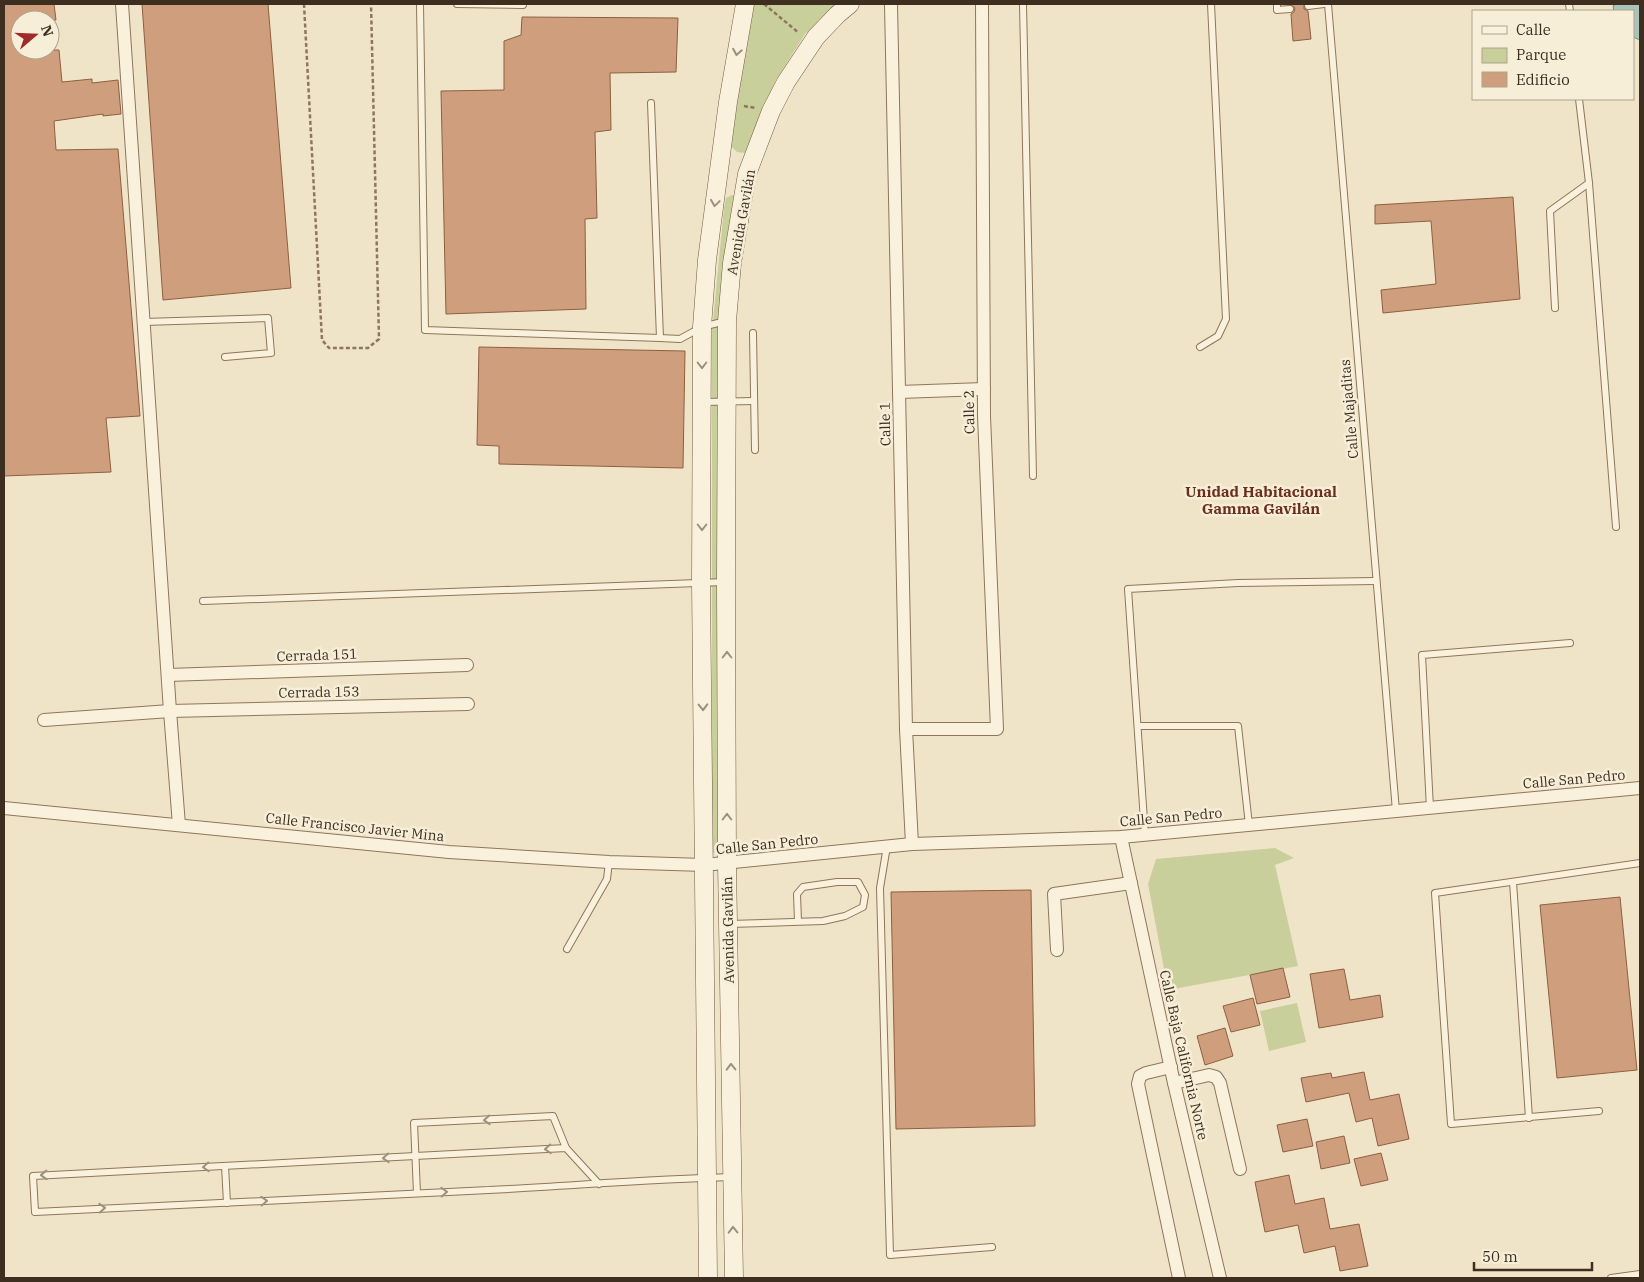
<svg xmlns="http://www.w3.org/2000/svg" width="1644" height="1282" font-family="'IBM Plex Serif',serif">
	<rect width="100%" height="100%" fill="#f0e4c8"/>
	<g fill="#c9cf9b">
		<polygon points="747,4 840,4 805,34 776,80 745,153 737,152 730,145"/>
		<polygon points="732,195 735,196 719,852 712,853 712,331 724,208 726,198"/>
		<polygon points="1275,848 1294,858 1275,865 1298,966 1168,990 1148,884 1156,859"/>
		<polygon points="1297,1003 1306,1042 1269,1051 1260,1011"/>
	</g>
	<polygon fill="#a9c4bc" stroke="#6f938a" points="1616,4 1640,4 1640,40 1633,37 1633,11 1614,11 1613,6"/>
	<g fill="#cf9f7d" stroke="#8d5f41">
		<polygon points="4,4 54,4 56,20 20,20 20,50 59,50 62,82 92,79 92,83 118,80 121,114 103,116 103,114 54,121 56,150 118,149 140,416 106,418 111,472 4,476"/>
		<polygon points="142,4 268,4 291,288 163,300"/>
		<polygon points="1290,4 1304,4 1304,9 1308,11 1311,39 1293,41 1291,14 1294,12 1295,8"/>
		<polygon points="522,17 678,18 676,72 610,73 611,130 595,132 597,218 585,219 586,309 446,314 441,91 504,90 504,41 521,35"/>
		<polygon points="1513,197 1520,299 1383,313 1381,290 1436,284 1431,221 1375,224 1375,205"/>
		<polygon points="479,347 685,351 683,468 499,464 499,446 477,445"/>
		<polygon points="1031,890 1035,1126 896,1129 891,892"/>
		<polygon points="1620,897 1637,1070 1557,1078 1540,905"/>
		<polygon points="1283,968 1290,997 1257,1004 1250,975"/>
		<polygon points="1344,969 1350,1000 1380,995 1383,1017 1319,1028 1310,974"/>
		<polygon points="1253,998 1260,1025 1231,1032 1223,1006"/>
		<polygon points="1225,1028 1233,1056 1205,1065 1197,1036"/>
		<polygon points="1364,1072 1370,1100 1399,1094 1409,1139 1378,1146 1372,1118 1356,1122 1349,1093 1306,1102 1301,1078 1331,1073 1332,1078"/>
		<polygon points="1307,1119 1313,1146 1283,1152 1277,1125"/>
		<polygon points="1344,1136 1350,1163 1321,1169 1316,1142"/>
		<polygon points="1381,1153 1388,1180 1361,1186 1354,1159"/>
		<polygon points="1289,1175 1295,1204 1324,1198 1330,1229 1359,1224 1368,1266 1340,1271 1335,1246 1304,1253 1298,1225 1265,1232 1255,1182"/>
	</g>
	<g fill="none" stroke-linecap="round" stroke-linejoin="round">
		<defs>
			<g id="lane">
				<polyline points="420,4 425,330 660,338"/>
				<polyline points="457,4 523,5"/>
				<polyline points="1023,4 1033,476"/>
				<polyline points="1277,4 1277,10 1290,9"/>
				<polyline points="1328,4 1396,811"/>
				<polyline points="1569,4 1570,11"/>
				<polyline points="1308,6 1324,4"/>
				<polyline points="1579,99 1589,183 1616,527"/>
				<polyline points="651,103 660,338 680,339 702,327 726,321"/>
				<polyline points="1555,308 1550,211 1589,183"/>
				<polyline points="144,322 268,318 271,353 225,357"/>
				<polyline points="753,333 755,450"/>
				<polyline points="1200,347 1218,336 1226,319 1211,4"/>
				<polyline points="703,402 754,401"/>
				<polyline points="203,601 725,582"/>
				<polyline points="1138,726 1238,726 1249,825"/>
				<polyline points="1430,808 1422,655 1570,643"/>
				<polyline points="1145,835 1128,589 1238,583 1376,581"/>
				<polyline points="887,846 880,888 890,1255 992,1247"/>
				<polyline points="1513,882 1529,1118"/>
				<polyline points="729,924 823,921 845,916 863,907 865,895 858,882 837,882 803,887 797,894 798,921"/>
				<polyline points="567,949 607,879 609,862"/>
				<polyline points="1599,1111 1451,1124 1435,893 1640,863"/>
				<polyline points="225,1166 227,1203"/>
				<path d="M 599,1184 L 566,1148 L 33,1176 L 35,1212 C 187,1204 338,1197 489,1190 C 570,1186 650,1179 731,1177"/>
				<polyline points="417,1193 414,1123 553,1116 566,1148"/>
				<polyline points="1611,1278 1640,1274"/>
			</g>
			<g id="street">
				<polyline points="122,4 170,711 179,825"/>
				<polyline points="891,4 906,729 912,844"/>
				<polyline points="899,392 984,389"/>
				<polyline points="168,675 467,665"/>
				<polyline points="44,720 170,711 468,704"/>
				<polyline points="906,729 997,729 984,416 982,4"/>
				<polyline points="4,808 449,852 609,862 704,865 912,844 1121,837 1640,788"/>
				<polyline points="1121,837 1174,1083 1220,1278"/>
				<polyline points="1057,950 1054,894 1131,883"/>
				<polyline points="1171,1067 1146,1073 1140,1076 1138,1084 1179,1278"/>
				<polyline points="1174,1083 1209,1075 1216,1077 1220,1083 1240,1169"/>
			</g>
			<g id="secondary">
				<polyline points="708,1278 701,583 702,327 707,260 728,102 745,4"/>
				<polyline points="734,1278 727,863 726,582 727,321 732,263 747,174 771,111 786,82 816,37 837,15 850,4"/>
			</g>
		</defs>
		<use href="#lane" stroke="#8d765c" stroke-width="8"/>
		<use href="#street" stroke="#8d765c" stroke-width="14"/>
		<use href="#secondary" stroke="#6f573f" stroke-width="19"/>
		<g stroke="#8d765c" stroke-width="2.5" stroke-dasharray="4 2.5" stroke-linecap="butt">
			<polyline points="304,4 322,340 329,348 368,348 379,339 371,4"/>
			<polyline points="764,4 799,33"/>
			<polyline points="744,106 756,108"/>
		</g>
		<use href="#lane" stroke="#faf1dc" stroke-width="6"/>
		<use href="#street" stroke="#faf1dc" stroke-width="12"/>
		<use href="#secondary" stroke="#faf1dc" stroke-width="18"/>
	</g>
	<defs><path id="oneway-chevron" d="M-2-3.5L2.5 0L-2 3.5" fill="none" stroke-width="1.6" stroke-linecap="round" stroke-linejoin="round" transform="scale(1.25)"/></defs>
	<g stroke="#9c907e">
		<use href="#oneway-chevron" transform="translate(737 52) rotate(100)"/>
		<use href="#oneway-chevron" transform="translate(715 203) rotate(98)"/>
		<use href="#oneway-chevron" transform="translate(702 365) rotate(90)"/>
		<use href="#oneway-chevron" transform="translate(702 527) rotate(90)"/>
		<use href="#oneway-chevron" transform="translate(727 655) rotate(-90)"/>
		<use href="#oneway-chevron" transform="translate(703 707) rotate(89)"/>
		<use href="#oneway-chevron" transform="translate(727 817) rotate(-90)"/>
		<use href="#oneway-chevron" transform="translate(731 1067) rotate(-91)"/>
		<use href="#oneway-chevron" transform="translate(487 1120) rotate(177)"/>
		<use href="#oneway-chevron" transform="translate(548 1149) rotate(177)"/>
		<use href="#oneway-chevron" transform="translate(386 1158) rotate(177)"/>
		<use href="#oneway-chevron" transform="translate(206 1167) rotate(177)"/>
		<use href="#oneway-chevron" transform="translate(44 1175) rotate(178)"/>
		<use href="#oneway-chevron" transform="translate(444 1192) rotate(-3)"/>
		<use href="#oneway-chevron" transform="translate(264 1201) rotate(-3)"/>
		<use href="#oneway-chevron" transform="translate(102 1208) rotate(-3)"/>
		<use href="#oneway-chevron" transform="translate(733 1230) rotate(-91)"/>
	</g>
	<g text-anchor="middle" stroke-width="5" stroke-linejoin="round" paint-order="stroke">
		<g font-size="14" fill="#3d2e20" stroke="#f7eed8">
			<text transform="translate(741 222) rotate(-80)" y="5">Avenida Gavilán</text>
			<text transform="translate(1349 409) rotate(-95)" y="5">Calle Majaditas</text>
			<text transform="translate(969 412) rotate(-91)" y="5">Calle 2</text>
			<text transform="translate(885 424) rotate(-91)" y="5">Calle 1</text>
			<text transform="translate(317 655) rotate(-2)" y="5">Cerrada 151</text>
			<text transform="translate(319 692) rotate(-1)" y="5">Cerrada 153</text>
			<text transform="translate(1574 779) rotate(-5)" y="5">Calle San Pedro</text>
			<text transform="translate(1171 817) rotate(-5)" y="5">Calle San Pedro</text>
			<text transform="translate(355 827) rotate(6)" y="5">Calle Francisco Javier Mina</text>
			<text transform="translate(767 844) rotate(-6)" y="5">Calle San Pedro</text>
			<text transform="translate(728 930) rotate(-91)" y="5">Avenida Gavilán</text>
			<text transform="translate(1184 1055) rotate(77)" y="5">Calle Baja California Norte</text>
		</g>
		<g font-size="15" font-weight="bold" fill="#6b2e1e" stroke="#f7eed8">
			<text x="1261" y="497">Unidad Habitacional<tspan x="1261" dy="17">Gamma Gavilán</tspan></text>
		</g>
	</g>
	<rect width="1644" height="1282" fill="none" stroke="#3d2e20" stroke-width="10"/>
	<rect x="1472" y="10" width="162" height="90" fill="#f7eed8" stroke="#ada18e"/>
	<rect x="1482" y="26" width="25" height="8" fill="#faf1dc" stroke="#ada18e"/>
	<text x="1516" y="35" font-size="15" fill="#3d2e20">Calle</text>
	<rect x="1482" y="48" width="25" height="15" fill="#c9cf9b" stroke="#ada18e"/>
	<text x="1516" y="60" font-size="15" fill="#3d2e20">Parque</text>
	<rect x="1482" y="72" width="25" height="15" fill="#cf9f7d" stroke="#ada18e"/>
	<text x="1516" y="85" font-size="15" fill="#3d2e20">Edificio</text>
	<g transform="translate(35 35) rotate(71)"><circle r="24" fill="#f7eed8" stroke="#ada18e"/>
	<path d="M0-4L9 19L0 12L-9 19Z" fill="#9e2a2b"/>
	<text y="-8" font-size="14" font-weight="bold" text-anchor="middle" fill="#3d2e20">N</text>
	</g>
	<path d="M1474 1262v8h118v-8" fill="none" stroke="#3d2e20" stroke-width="2.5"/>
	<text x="1482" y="1262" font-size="15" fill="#3d2e20" stroke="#f7eed8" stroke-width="4" paint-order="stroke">50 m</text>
</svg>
